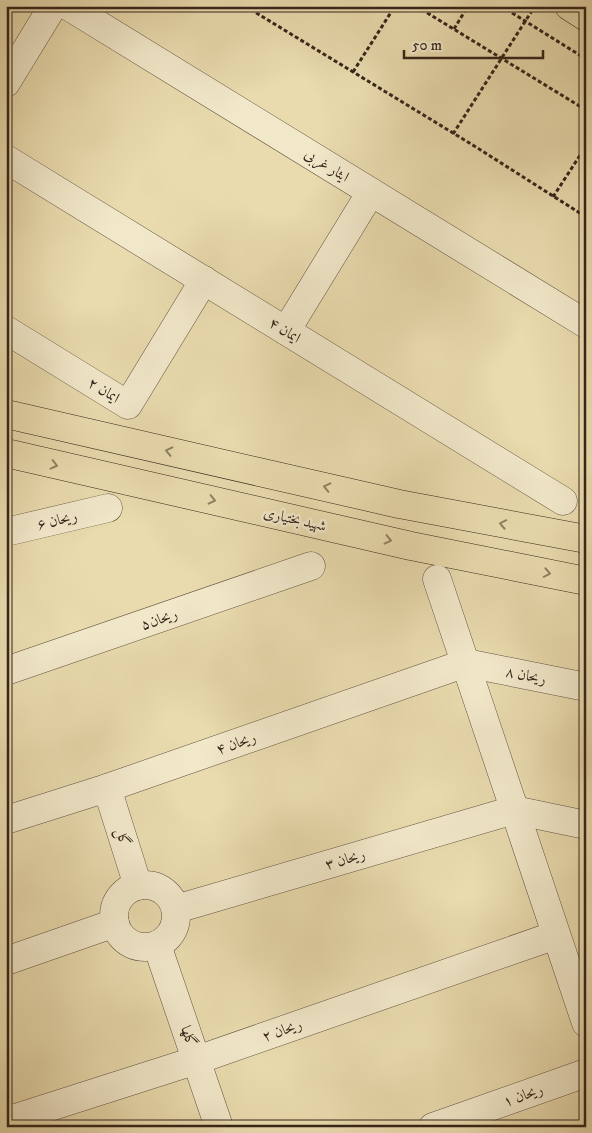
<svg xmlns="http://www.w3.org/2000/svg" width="592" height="1133" font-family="'IM FELL DW Pica',Amiri,serif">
	<rect width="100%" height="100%" fill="#e9dbae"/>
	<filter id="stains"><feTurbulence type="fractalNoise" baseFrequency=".004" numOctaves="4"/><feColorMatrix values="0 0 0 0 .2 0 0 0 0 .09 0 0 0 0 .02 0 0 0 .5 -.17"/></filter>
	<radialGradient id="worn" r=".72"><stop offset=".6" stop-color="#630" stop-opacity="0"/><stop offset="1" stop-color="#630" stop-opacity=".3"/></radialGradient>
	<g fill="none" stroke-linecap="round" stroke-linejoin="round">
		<defs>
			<g id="minor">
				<polyline points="68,6 586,324"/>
				<polyline points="6,83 53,6"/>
				<polyline points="6,159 563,501"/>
				<polyline points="6,330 128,405 204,280"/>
				<polyline points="286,331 371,192"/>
				<polyline points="6,532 108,508"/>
				<polyline points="437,579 586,1023"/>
				<polyline points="6,671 311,566"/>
				<polyline points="107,788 138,886"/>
				<polyline points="6,820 107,788 466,663 586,687"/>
				<circle cx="145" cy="916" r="31"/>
				<polyline points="176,909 514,810 586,825"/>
				<polyline points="157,945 219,1127"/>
				<polyline points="6,961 115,923"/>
				<polyline points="6,1121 197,1060 556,935"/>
				<polyline points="433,1127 586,1073"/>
			</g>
			<g id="major">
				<polyline points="569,6 586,17"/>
				<polyline points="6,414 399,504 586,539"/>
				<polyline points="6,453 411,546 586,581"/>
			</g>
		</defs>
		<use href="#minor" stroke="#625240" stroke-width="29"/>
		<use href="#major" stroke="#35251b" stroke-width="29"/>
		<g stroke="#35251b" stroke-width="3" stroke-dasharray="4 2.5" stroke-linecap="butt">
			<polyline points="245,6 476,147 586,217"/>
			<polyline points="416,6 586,110"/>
			<polyline points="501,6 586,59"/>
			<polyline points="454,29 468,6"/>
			<polyline points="353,72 395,6"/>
			<polyline points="453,134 535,6"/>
			<polyline points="553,197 586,146"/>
		</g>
		<use href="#minor" stroke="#f1e8ca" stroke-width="28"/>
		<use href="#major" stroke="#e9dbae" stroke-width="28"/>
	</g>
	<defs><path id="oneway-chevron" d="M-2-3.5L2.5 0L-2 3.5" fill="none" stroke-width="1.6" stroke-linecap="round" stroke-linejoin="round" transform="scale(1.25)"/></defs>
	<g stroke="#8f8064">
		<use href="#oneway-chevron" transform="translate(169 451) rotate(-167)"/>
		<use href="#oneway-chevron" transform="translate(54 465) rotate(14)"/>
		<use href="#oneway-chevron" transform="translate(327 487) rotate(-167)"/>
		<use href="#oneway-chevron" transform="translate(212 500) rotate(13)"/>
		<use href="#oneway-chevron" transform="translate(503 524) rotate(-169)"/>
		<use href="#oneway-chevron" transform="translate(388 540) rotate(13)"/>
		<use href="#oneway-chevron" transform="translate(547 573) rotate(11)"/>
	</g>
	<g text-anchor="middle" stroke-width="5" stroke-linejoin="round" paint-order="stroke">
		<g font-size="15" fill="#35251b" stroke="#f1e8ca">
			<text transform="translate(327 165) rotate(32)" y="5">ایثار غربی</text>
			<text transform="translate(285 330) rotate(32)" y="5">ایمان ۴</text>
			<text transform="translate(104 390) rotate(32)" y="5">ایمان ۲</text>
			<text transform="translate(295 519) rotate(13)" y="5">شهید بختیاری</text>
			<text transform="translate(57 520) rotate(-13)" y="5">ریحان ۶</text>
			<text transform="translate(159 619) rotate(-19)" y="5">ریحان۵</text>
			<text transform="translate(526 675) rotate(11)" y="5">ریحان ۸</text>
			<text transform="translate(236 743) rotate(-19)" y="5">ریحان ۴</text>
			<text transform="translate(123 837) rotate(72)" y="5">گل</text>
			<text transform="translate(345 859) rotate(-16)" y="5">ریحان ۳</text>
			<text transform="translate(282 1030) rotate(-19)" y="5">ریحان ۲</text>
			<text transform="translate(189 1036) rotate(71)" y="5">گلها</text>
			<text transform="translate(523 1095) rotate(-19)" y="5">ریحان ۱</text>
		</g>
	</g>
	<rect width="592" height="1133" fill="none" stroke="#e9dbae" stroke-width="25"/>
	<rect x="8" y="8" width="577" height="1118" fill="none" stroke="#35251b" stroke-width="2.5"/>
	<rect x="12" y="12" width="567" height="1108" fill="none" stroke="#35251b"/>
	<path d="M404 50v8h139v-8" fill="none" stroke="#35251b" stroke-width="2.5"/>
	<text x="412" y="50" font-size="15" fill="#35251b" stroke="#f1e8ca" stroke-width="4" paint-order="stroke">50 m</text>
	<rect width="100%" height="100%" filter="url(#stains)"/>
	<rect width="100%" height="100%" fill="url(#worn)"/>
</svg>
